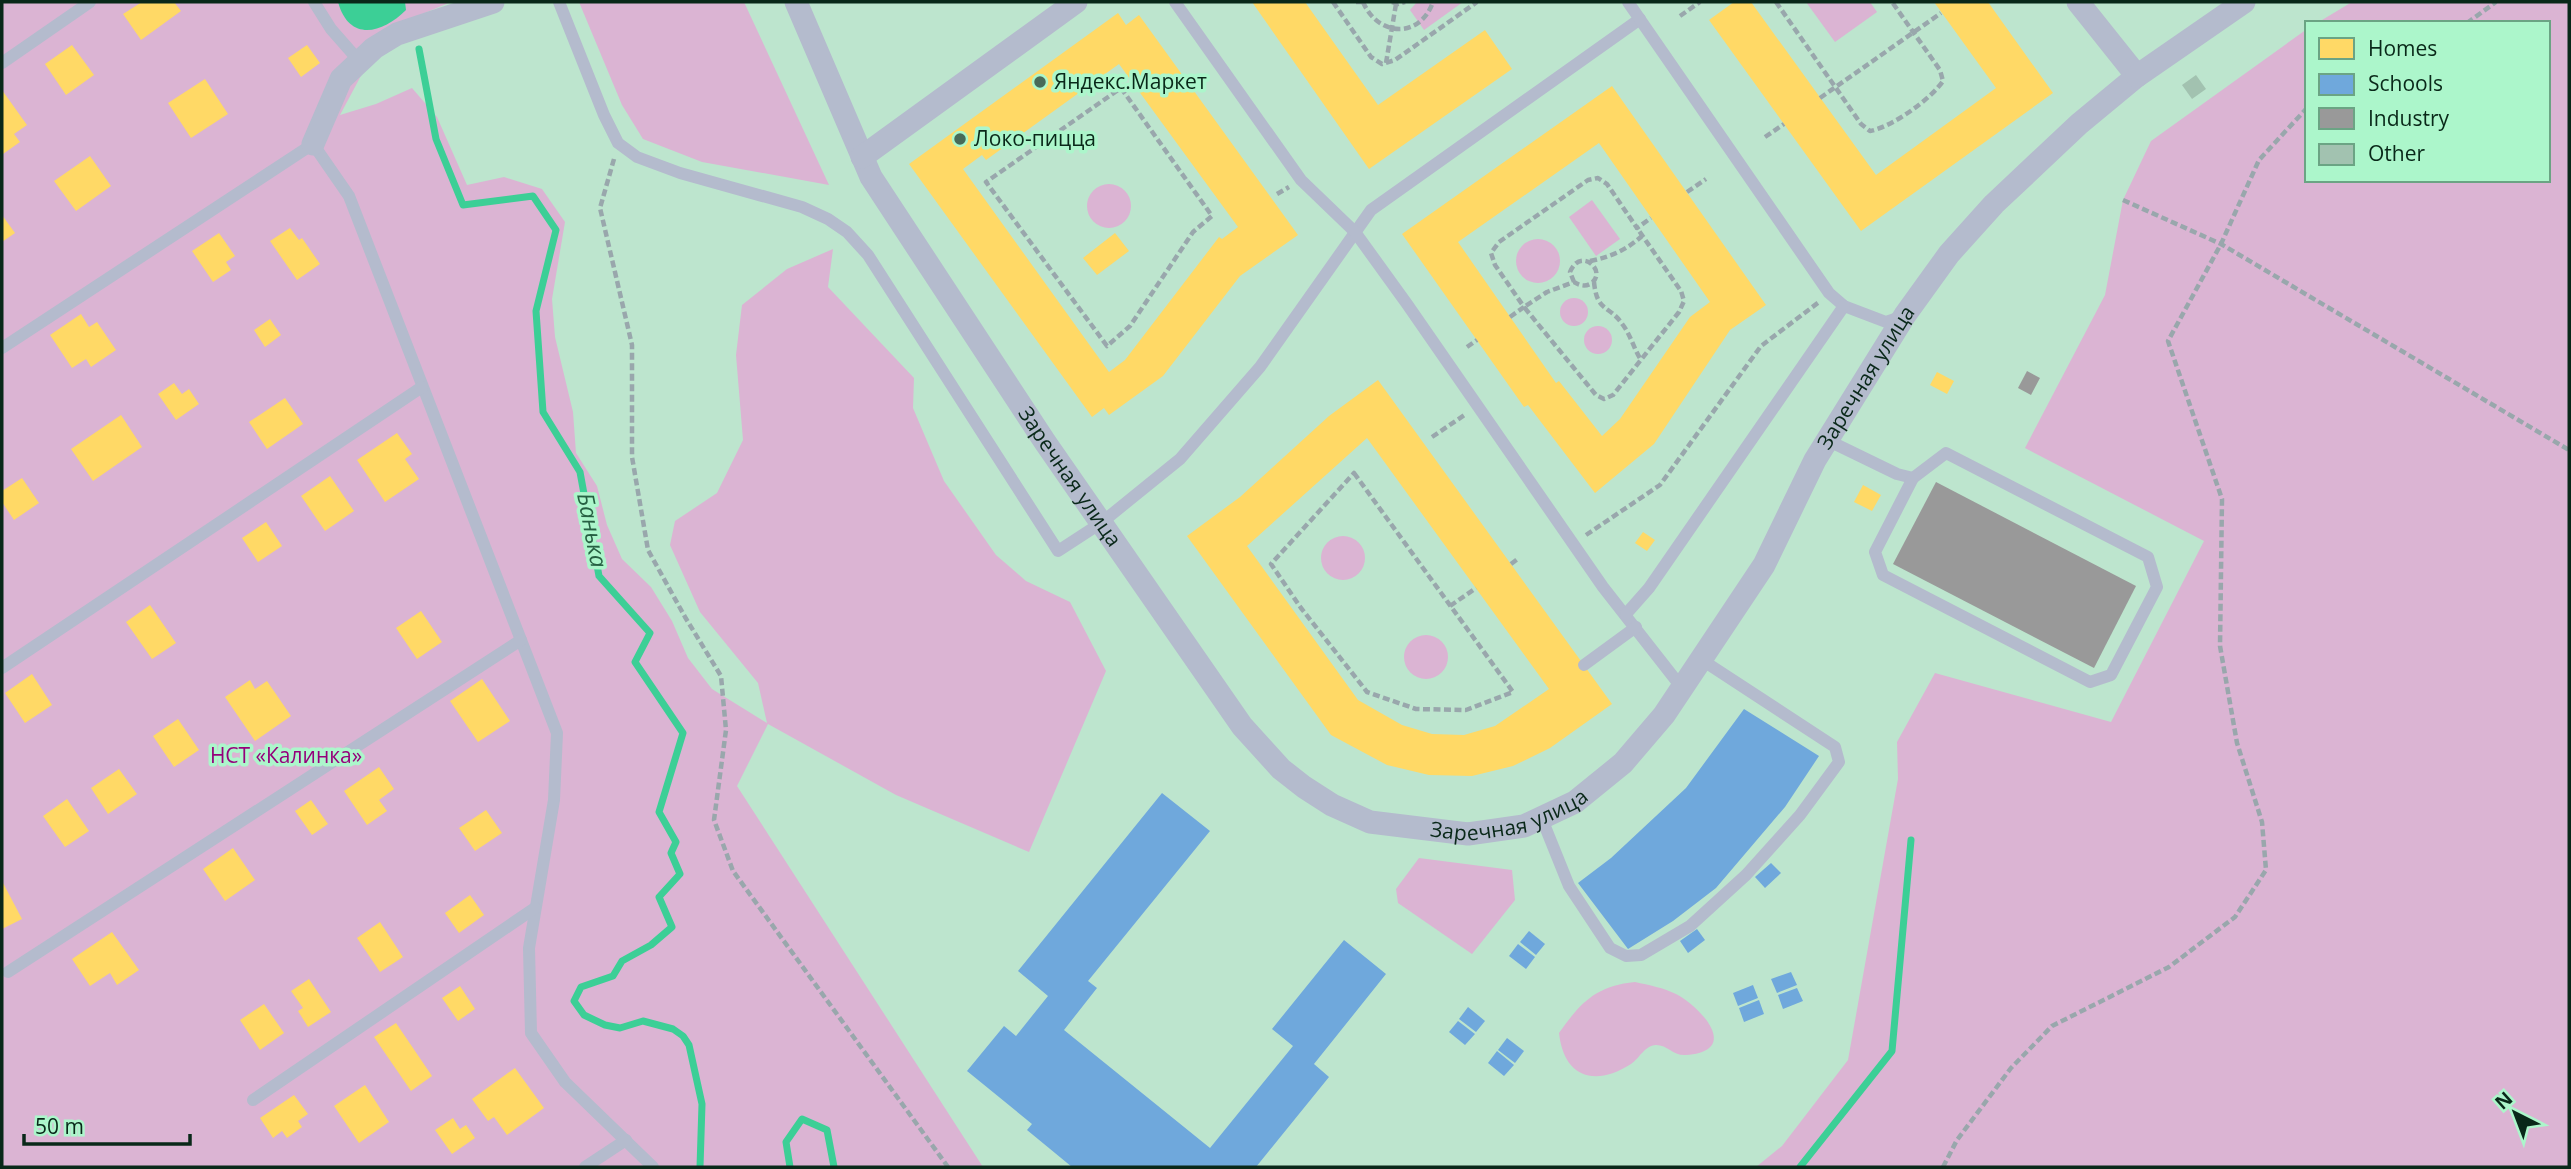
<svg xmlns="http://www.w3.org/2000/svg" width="2571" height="1169" font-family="'Open Sans',sans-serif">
	<rect width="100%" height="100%" fill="#bde5ce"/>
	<g fill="#dbb4d3">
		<polygon points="2,2 451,2 401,23 359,46 371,57 340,115 376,104 412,88 437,117 467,185 504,177 542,189 565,222 552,299 555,337 573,412 576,453 597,486 607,525 622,559 651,587 672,621 688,658 712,689 767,723 758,683 700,612 670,545 675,521 717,493 743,440 736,355 742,305 787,269 833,249 828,287 914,378 913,408 944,481 996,555 1026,581 1070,602 1106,671 1029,852 896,795 768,724 737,786 983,1167 2,1167"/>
		<polygon points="579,2 744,2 829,185 702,162 643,139 622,105"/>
		<polygon points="1417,2 1463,2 1424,30 1410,10"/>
		<polygon points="1806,2 1870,2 1877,12 1835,42"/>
		<polygon points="2352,2 2569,2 2569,1167 1756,1167 1782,1146 1848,1060 1898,779 1897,742 1935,673 2111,722 2204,541 2025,448 2105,295 2123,200 2151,141 2307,29 2307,180 2548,180 2548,23 2317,23"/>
		<circle cx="1109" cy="206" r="22"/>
		<polygon points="1592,200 1620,239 1596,256 1569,217"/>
		<circle cx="1538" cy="261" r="22"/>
		<circle cx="1574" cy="312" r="14"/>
		<circle cx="1598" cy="340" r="14"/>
		<circle cx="1343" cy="558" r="22"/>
		<circle cx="1426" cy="657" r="22"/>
		<polygon points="1419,858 1512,870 1515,900 1472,954 1398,903 1396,889"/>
		<path d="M 1635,982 C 1649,985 1664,988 1676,994 C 1702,1008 1741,1051 1686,1055 C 1673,1056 1668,1045 1656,1045 C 1644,1046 1640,1058 1631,1064 C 1595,1087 1564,1078 1559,1033 C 1581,1002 1596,986 1635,982 Z"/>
	</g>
	<path fill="#3ccf96" d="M 338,2 L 405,2 L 406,10 C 382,34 349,42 338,2 Z"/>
	<g fill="#ffd966" fill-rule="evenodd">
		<polygon points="142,2 174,2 181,11 141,40 123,14"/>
		<polygon points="1252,2 1305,2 1378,105 1485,30 1512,69 1369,169"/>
		<polygon points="1734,2 1751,2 1876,175 1996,88 1934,2 1988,2 2053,93 1861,231 1709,20"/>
		<path d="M 1118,13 L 1126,25 L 1139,15 L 1298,235 L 1240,276 L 1163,376 L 1109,415 L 1104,408 L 1092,417 L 909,164 ZM 1119,64 L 1238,227 L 1222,239 L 1219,237 L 1125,360 L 1109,372 L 963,169 L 982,155 L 986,160 Z"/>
		<polygon points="72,45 94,75 66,95 45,64"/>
		<polygon points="307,45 320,63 301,77 288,58"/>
		<polygon points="205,79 228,114 191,138 168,103"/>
		<path d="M 1612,86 L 1766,305 L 1730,330 L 1654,444 L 1595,493 L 1528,405 L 1524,407 L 1402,234 ZM 1599,143 L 1710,302 L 1690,317 L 1620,419 L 1602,436 L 1559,381 L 1556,383 L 1458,242 Z"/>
		<polygon points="2,90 27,125 14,134 20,142 3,154"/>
		<polygon points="90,156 111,186 76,211 54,181"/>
		<polygon points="2,215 15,233 2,242"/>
		<polygon points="290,228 299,240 302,238 320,264 297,280 270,241"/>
		<polygon points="219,233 235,256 226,262 231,270 213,282 192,251"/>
		<polygon points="1115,233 1129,251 1097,275 1083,258"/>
		<polygon points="81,314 89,327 97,322 116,350 91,367 86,359 72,368 50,335"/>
		<polygon points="270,319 281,335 265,347 254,330"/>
		<polygon points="1937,372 1954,381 1947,394 1930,385"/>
		<path d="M 1378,380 L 1612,704 L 1550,748 L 1513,766 L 1472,776 L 1429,775 L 1387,765 L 1331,735 L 1187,536 L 1240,497 L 1329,416 ZM 1367,438 L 1549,689 L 1495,726 L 1464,735 L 1432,734 L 1402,725 L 1358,700 L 1247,546 Z"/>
		<polygon points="174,383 182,394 189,389 199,404 176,420 158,394"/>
		<polygon points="285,398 303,424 267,449 249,422"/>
		<polygon points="121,415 142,447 93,481 71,449"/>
		<polygon points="397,433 412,454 405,459 419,479 385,502 357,460"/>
		<polygon points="330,476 354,511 325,531 301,496"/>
		<polygon points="22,478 39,503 14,520 2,502 2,491"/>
		<polygon points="1863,485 1881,495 1872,511 1854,502"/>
		<polygon points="266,522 282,546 258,562 242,538"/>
		<polygon points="1643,532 1655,540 1647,551 1635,543"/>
		<polygon points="150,605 176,643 152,659 126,622"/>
		<polygon points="421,611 442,642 417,659 396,628"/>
		<polygon points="32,674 52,705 25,723 5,693"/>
		<polygon points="482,679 510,721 478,742 450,701"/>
		<polygon points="250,680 255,689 267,681 291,716 255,741 225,697"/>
		<polygon points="178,719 199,750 174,767 153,736"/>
		<polygon points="379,767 394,789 379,800 387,811 367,825 344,791"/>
		<polygon points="119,769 137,794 108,814 91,788"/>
		<polygon points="67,799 89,831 65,847 43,816"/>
		<polygon points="311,800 328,824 312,835 295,811"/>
		<polygon points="486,810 502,833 475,851 459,828"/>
		<polygon points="233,848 255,880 225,901 203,869"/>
		<polygon points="2,881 22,919 2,929"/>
		<polygon points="470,895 484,915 459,933 445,913"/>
		<polygon points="380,922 403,957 380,972 357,938"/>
		<polygon points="112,932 139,970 117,985 110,973 90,986 72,959"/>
		<polygon points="309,979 331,1012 308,1027 298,1011 303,1008 291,991"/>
		<polygon points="460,986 475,1009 458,1021 442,998"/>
		<polygon points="264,1004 284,1033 260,1050 240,1020"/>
		<polygon points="396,1023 432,1076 411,1091 374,1037"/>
		<polygon points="515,1068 544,1108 507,1135 494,1117 488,1121 472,1099"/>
		<polygon points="365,1085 389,1122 359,1143 334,1106"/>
		<polygon points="294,1095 308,1114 298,1121 302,1127 287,1138 282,1131 273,1138 260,1118"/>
		<polygon points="453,1118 460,1129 466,1125 475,1138 452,1154 435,1130"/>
	</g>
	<g fill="#6fa8dc">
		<polygon points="1744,709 1819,756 1785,807 1716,888 1673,921 1628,949 1578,883 1611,858 1686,788"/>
		<polygon points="1162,793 1210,831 1088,981 1097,988 1064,1030 1210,1148 1293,1046 1272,1029 1344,940 1386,974 1314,1064 1329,1077 1256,1167 1072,1167 1027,1130 1032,1124 967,1071 1004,1026 1016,1036 1048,996 1018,971"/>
		<polygon points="1771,863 1781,873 1765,888 1755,877"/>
		<polygon points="1697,929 1705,940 1688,953 1680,941"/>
		<polygon points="1529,931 1545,944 1536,955 1520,942"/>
		<polygon points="1518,944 1535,957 1526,969 1509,956"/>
		<polygon points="1791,972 1797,985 1777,993 1771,979"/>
		<polygon points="1753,985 1758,998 1738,1006 1733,993"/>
		<polygon points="1797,988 1803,1001 1783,1009 1778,995"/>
		<polygon points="1759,1000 1764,1014 1744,1022 1739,1008"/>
		<polygon points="1468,1007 1485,1021 1476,1032 1459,1019"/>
		<polygon points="1458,1021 1475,1034 1465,1045 1449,1032"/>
		<polygon points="1507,1038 1524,1051 1515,1063 1498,1050"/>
		<polygon points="1497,1051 1514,1065 1504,1076 1488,1063"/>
	</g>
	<g fill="#999">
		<polygon points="2027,371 2040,378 2031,395 2018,388"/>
		<polygon points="1936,482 2136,586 2094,668 1893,564"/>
	</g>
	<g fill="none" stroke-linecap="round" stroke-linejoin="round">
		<g stroke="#3ccf96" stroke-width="7">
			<polyline points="419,49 436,139 463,205 533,196 556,230 536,311 543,412 580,472 599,576 650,633 635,662 683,733 659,812 676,842 671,853 680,874 659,897 672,927 651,945 622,961 613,976 581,987 574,1001 584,1015 605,1025 620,1028 643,1021 673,1029 683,1036 689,1045 702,1104 700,1167"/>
			<polyline points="790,1167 786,1142 802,1119 827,1130 834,1167"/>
			<polyline points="1800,1167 1892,1051 1911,840"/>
		</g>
	</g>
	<polygon fill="#a2c2b0" points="2196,75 2206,89 2192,99 2182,85"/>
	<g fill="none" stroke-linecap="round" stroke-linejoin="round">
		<g stroke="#99a7ac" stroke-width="4.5" stroke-dasharray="7 3.5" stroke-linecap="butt">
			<polyline points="1333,2 1371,57 1382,64 1395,60 1477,2"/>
			<polyline points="1356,2 1363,2"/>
			<path d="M 1363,2 C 1378,37 1420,39 1433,2"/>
			<polyline points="1392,2 1398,4 1405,2"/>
			<path d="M 1776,2 L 1861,124 L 1870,131 C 1892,127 1931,99 1943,81 L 1940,70 L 1892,2"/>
			<polyline points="1680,16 1700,2"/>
			<polyline points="2467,23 2496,2"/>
			<polyline points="1386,63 1396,4"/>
			<polygon points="1121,88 1212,216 1193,232 1130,326 1107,346 986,182"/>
			<polyline points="1820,98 1941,13"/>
			<polyline points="1765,137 1784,124"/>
			<polyline points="614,159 600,208 632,345 632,457 648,550 685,617 721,676 726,730 714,820 733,871 948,1167"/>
			<polyline points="1687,192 1706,179"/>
			<polyline points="1277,194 1289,187"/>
			<polyline points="2123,200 2221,244 2569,450"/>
			<path d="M 1590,261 C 1611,257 1626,250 1642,236"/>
			<path d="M 1574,282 L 1570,272 C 1581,245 1609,273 1590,284 C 1584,287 1579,285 1574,282 L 1547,292 L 1524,307 L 1596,395 L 1604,399 L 1613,395 L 1679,312 L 1684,301 L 1681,291 L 1637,228"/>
			<path d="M 1594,282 C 1597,313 1609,304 1623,325 C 1631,336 1634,349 1641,360"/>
			<polyline points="1510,317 1524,307 1495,265 1491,253 1499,242 1588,180 1598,178 1607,184 1637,228 1651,218"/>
			<polyline points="1467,347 1477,340"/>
			<polyline points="1432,437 1466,414"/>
			<polygon points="1354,473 1513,692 1466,710 1416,709 1367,692 1301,608 1271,564"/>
			<polyline points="1586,535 1660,485 1761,346 1819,302"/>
			<polyline points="1511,564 1519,558"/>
			<polyline points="1450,606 1476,588"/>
			<polyline points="1943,1167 1957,1140 2011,1068 2052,1026 2169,967 2235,917 2266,870 2262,822 2237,743 2220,646 2222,499 2168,341 2221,244 2259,160 2307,108"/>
		</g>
		<g stroke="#b4bbcd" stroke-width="12">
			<polyline points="314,2 331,29 360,62"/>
			<polyline points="559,2 604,115 618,143 637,157 680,173 802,207 828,219 847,232 868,255 1058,551 1101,523 1180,459 1260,367 1371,210 1640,19"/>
			<polyline points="1175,2 1301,180 1355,232 1407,304 1603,587 1682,688"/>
			<polyline points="1628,2 1829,293 1844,306 1886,322 1904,316"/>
			<polyline points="2,63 90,2"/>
			<polyline points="2,348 313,144 349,196 557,733 554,800 529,948 531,1033 565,1082 653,1167"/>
			<polyline points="1827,440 1897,474 1913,478"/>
			<polygon points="1946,453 2148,557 2157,587 2111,675 2090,682 1883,575 1875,552 1913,478"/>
			<polyline points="1626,614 1649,588 1844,306"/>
			<polyline points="1584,665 1636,627"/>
			<polyline points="2,668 422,387"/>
			<polyline points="1542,819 1569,886 1610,948 1626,956 1641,955 1690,926 1746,875 1800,815 1839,762 1835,747 1702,660"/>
			<polyline points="8,972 521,640"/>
			<polyline points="253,1100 535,908"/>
			<polyline points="585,1167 626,1140"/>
		</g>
		<g stroke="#b4bbcd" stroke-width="23">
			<path id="s1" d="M 796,2 L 871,177 L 1045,442 L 1242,726 L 1281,769 L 1304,787 L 1332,805 L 1370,822 L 1468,834 L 1524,826 L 1575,802 L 1623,763 L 1664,715 L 1764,565 L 1815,460 L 1905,315 L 1949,254 L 1994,204 L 2079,124 L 2137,76 L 2078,2"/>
			<polyline points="2137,76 2244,2"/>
			<polyline points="313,144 341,79 374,48 397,34 493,2"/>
			<polyline points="862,157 1076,2"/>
		</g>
	</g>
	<g fill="#486a58" stroke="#acf6cb" stroke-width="2.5">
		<circle cx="1040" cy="82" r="7"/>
		<circle cx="960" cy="139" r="7"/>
	</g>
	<g text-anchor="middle" stroke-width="7" stroke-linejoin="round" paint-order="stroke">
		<g font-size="21" fill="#092819" stroke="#acf6cb" text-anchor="start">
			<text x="1054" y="89">Яндекс.Маркет</text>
			<text x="974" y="146">Локо-пицца</text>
		</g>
		<g font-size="21" fill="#092819" stroke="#acf6cb">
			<text dy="7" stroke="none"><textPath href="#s1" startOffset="1746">Заречная улица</textPath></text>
			<text dy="7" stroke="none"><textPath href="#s1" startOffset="550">Заречная улица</textPath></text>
			<text dy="7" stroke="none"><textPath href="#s1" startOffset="1158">Заречная улица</textPath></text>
		</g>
		<g font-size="21" fill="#95007b" stroke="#acf6cb">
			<text x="286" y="763">НСТ «Калинка»</text>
		</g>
		<g font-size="23" font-style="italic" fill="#266042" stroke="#acf6cb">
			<text transform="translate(592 530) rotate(79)" y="8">Банька</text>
		</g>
	</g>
	<rect width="2571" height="1169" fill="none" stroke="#092819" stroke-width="7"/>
	<rect x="2305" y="21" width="245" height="161" fill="#acf6cb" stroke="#6ba484" stroke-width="2"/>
	<rect x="2319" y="38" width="35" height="21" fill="#ffd966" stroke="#6ba484" stroke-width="2"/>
	<text x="2368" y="56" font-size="21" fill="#092819">Homes</text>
	<rect x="2319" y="74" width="35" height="21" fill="#6fa8dc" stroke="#6ba484" stroke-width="2"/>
	<text x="2368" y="91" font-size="21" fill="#092819">Schools</text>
	<rect x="2319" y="108" width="35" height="21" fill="#999999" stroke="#6ba484" stroke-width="2"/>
	<text x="2368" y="126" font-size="21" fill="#092819">Industry</text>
	<rect x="2319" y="144" width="35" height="21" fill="#a2c2b0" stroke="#6ba484" stroke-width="2"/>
	<text x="2368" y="161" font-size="21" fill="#092819">Other</text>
	<g transform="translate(2515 1113) rotate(318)" stroke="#acf6cb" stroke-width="5" paint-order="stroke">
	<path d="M0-5L12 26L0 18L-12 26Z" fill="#092819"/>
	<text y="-10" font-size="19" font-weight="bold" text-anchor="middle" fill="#092819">N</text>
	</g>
	<path d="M24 1134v10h166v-10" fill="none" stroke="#092819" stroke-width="3.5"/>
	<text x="35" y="1134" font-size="21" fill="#092819" stroke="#acf6cb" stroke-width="5" paint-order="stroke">50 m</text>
</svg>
